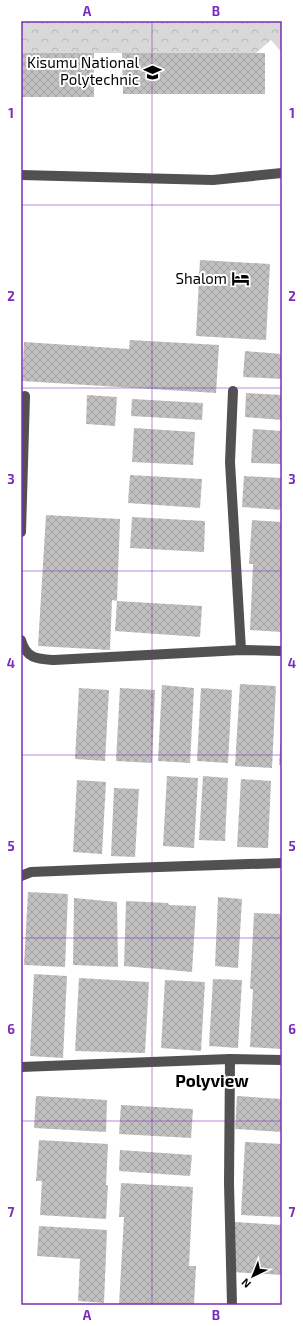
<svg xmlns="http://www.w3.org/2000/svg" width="303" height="1326" font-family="'Exo 2',sans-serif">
	<defs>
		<pattern id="forest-crowns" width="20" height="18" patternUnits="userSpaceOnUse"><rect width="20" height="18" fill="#d8d8d8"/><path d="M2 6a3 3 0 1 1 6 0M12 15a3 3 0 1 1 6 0" fill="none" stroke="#b8b8b8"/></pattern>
		<pattern id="building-cross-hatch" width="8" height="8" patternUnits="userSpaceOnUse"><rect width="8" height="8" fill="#c0c0c0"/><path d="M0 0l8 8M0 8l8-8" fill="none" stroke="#a3a3a3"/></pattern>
	</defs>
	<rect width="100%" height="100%" fill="#fff"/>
	<polygon fill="url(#forest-crowns)" points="21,21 50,22 50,21 282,21 282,53 271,40 256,53 21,53"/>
	<g fill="url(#building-cross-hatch)">
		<rect x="21" y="53" width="73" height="44"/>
		<polygon points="122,53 265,53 265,94 123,94"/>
		<polygon points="200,260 270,264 266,340 196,336"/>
		<polygon points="130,340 219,345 216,393 22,381 24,342 129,349"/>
		<polygon points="245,351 282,354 282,379 243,377"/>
		<polygon points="246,393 282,395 282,420 245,417"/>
		<polygon points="87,395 117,397 115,426 86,424"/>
		<polygon points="132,399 203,403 202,420 131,416"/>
		<polygon points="134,428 195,432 193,465 132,462"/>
		<polygon points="253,429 282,431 282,464 251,463"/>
		<polygon points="130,475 202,479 200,508 128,503"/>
		<polygon points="244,476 282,478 282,510 242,507"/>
		<polygon points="46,515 120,519 117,601 112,600 110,650 38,646"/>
		<polygon points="132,517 205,521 204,552 130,548"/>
		<polygon points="252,520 282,522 282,632 250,630 253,564 249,564"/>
		<polygon points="117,601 202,606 200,637 115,631"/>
		<polygon points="240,684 276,686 272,768 235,766"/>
		<polygon points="162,685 194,688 190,763 158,761"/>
		<polygon points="79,688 109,690 105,761 75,759"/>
		<polygon points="120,688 155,690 152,763 116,761"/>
		<polygon points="201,688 232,690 228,763 197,761"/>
		<polygon points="281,734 282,734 282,765 279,765"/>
		<polygon points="167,776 198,778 194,848 163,846"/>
		<polygon points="203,776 228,778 225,841 199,840"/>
		<polygon points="241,779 271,781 268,848 237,847"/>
		<polygon points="77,780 106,782 102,854 73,852"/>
		<polygon points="114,788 139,789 135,857 111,856"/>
		<polygon points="28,892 68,894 65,967 24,965"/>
		<polygon points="218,897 242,899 238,968 215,966"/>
		<polygon points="74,898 117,902 118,967 73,965"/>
		<polygon points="126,901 168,903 169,905 196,906 192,972 124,966"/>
		<polygon points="254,913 282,914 282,1049 250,1047 253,989 250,989"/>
		<polygon points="34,974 67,976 63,1058 30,1056"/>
		<polygon points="79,978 149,982 145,1053 75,1051"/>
		<polygon points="213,979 242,980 238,1048 209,1046"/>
		<polygon points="165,980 205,982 201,1051 161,1048"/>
		<polygon points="36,1096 107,1100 106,1132 34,1128"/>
		<polygon points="237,1096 282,1099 282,1132 235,1129"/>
		<polygon points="121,1105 193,1109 191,1138 119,1134"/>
		<polygon points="39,1140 108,1144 106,1185 108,1185 106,1219 40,1215 42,1181 36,1181"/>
		<polygon points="245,1142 282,1144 282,1217 241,1215"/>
		<polygon points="120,1150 192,1155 190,1176 119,1171"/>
		<polygon points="121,1183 193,1187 189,1266 196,1266 194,1305 119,1305 124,1217 119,1217"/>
		<polygon points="235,1222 282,1225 282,1275 232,1272"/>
		<polygon points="39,1226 107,1230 104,1303 78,1301 80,1259 37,1256"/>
	</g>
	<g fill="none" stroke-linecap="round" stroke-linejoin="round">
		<g stroke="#515151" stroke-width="10">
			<polyline points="21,175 213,180 282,173"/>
			<polyline points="233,391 230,462 241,650"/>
			<polyline points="21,532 25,396"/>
			<path d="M 21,640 C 26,659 38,659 54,660 L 241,650 L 282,651"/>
			<polyline points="21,876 31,872 129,868 282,863"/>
			<polyline points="230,1059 229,1183 232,1305"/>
			<polyline points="21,1067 230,1059 282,1060"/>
		</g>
	</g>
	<path fill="none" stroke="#7b2cbf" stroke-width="1" stroke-opacity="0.55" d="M 152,21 L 152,1305M 21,205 L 282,205M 21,388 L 282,388M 21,571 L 282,571M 21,755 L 282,755M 21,938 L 282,938M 21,1121 L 282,1121"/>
	<defs>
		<symbol id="university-bare" viewBox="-9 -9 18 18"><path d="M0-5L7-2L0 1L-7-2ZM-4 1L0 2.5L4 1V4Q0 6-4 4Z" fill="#000" stroke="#fff" stroke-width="2.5" paint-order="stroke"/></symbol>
		<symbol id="hotel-bare" viewBox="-9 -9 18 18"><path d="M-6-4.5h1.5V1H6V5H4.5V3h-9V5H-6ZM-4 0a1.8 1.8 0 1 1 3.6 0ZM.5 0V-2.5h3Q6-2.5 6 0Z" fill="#000" stroke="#fff" stroke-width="2.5" paint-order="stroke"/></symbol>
	</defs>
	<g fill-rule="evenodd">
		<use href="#university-bare" x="140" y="60" width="25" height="25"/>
		<use href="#hotel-bare" x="228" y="266" width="25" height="25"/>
	</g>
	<g text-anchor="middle" stroke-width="4" stroke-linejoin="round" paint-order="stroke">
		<g font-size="15" fill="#000" stroke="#fff" text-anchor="end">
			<text x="139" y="68">Kisumu National<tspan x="139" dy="17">Polytechnic</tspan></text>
			<text x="227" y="284">Shalom</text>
		</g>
		<g font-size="17" font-weight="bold" fill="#000" stroke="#fff">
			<text x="212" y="1087">Polyview</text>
		</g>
	</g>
	<rect width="303" height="1326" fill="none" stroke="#ffffff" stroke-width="44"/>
	<g transform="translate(253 1276) rotate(223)" stroke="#ffffff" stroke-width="3" paint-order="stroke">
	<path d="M0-3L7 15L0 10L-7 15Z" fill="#000000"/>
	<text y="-6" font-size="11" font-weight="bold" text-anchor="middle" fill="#000000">N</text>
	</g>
	<rect x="22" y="22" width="259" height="1282" fill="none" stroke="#7b2cbf" stroke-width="1.5"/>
	<g font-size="13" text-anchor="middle" font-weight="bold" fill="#7b2cbf">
		<text x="87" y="16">A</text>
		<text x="216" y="16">B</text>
		<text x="11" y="118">1</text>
		<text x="292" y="118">1</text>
		<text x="11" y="301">2</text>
		<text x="292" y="301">2</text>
		<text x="11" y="484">3</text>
		<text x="292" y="484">3</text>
		<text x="11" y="668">4</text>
		<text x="292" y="668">4</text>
		<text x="11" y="851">5</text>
		<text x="292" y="851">5</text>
		<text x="11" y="1034">6</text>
		<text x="292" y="1034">6</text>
		<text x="11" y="1217">7</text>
		<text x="292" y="1217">7</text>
		<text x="87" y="1320">A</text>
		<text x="216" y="1320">B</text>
	</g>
</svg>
